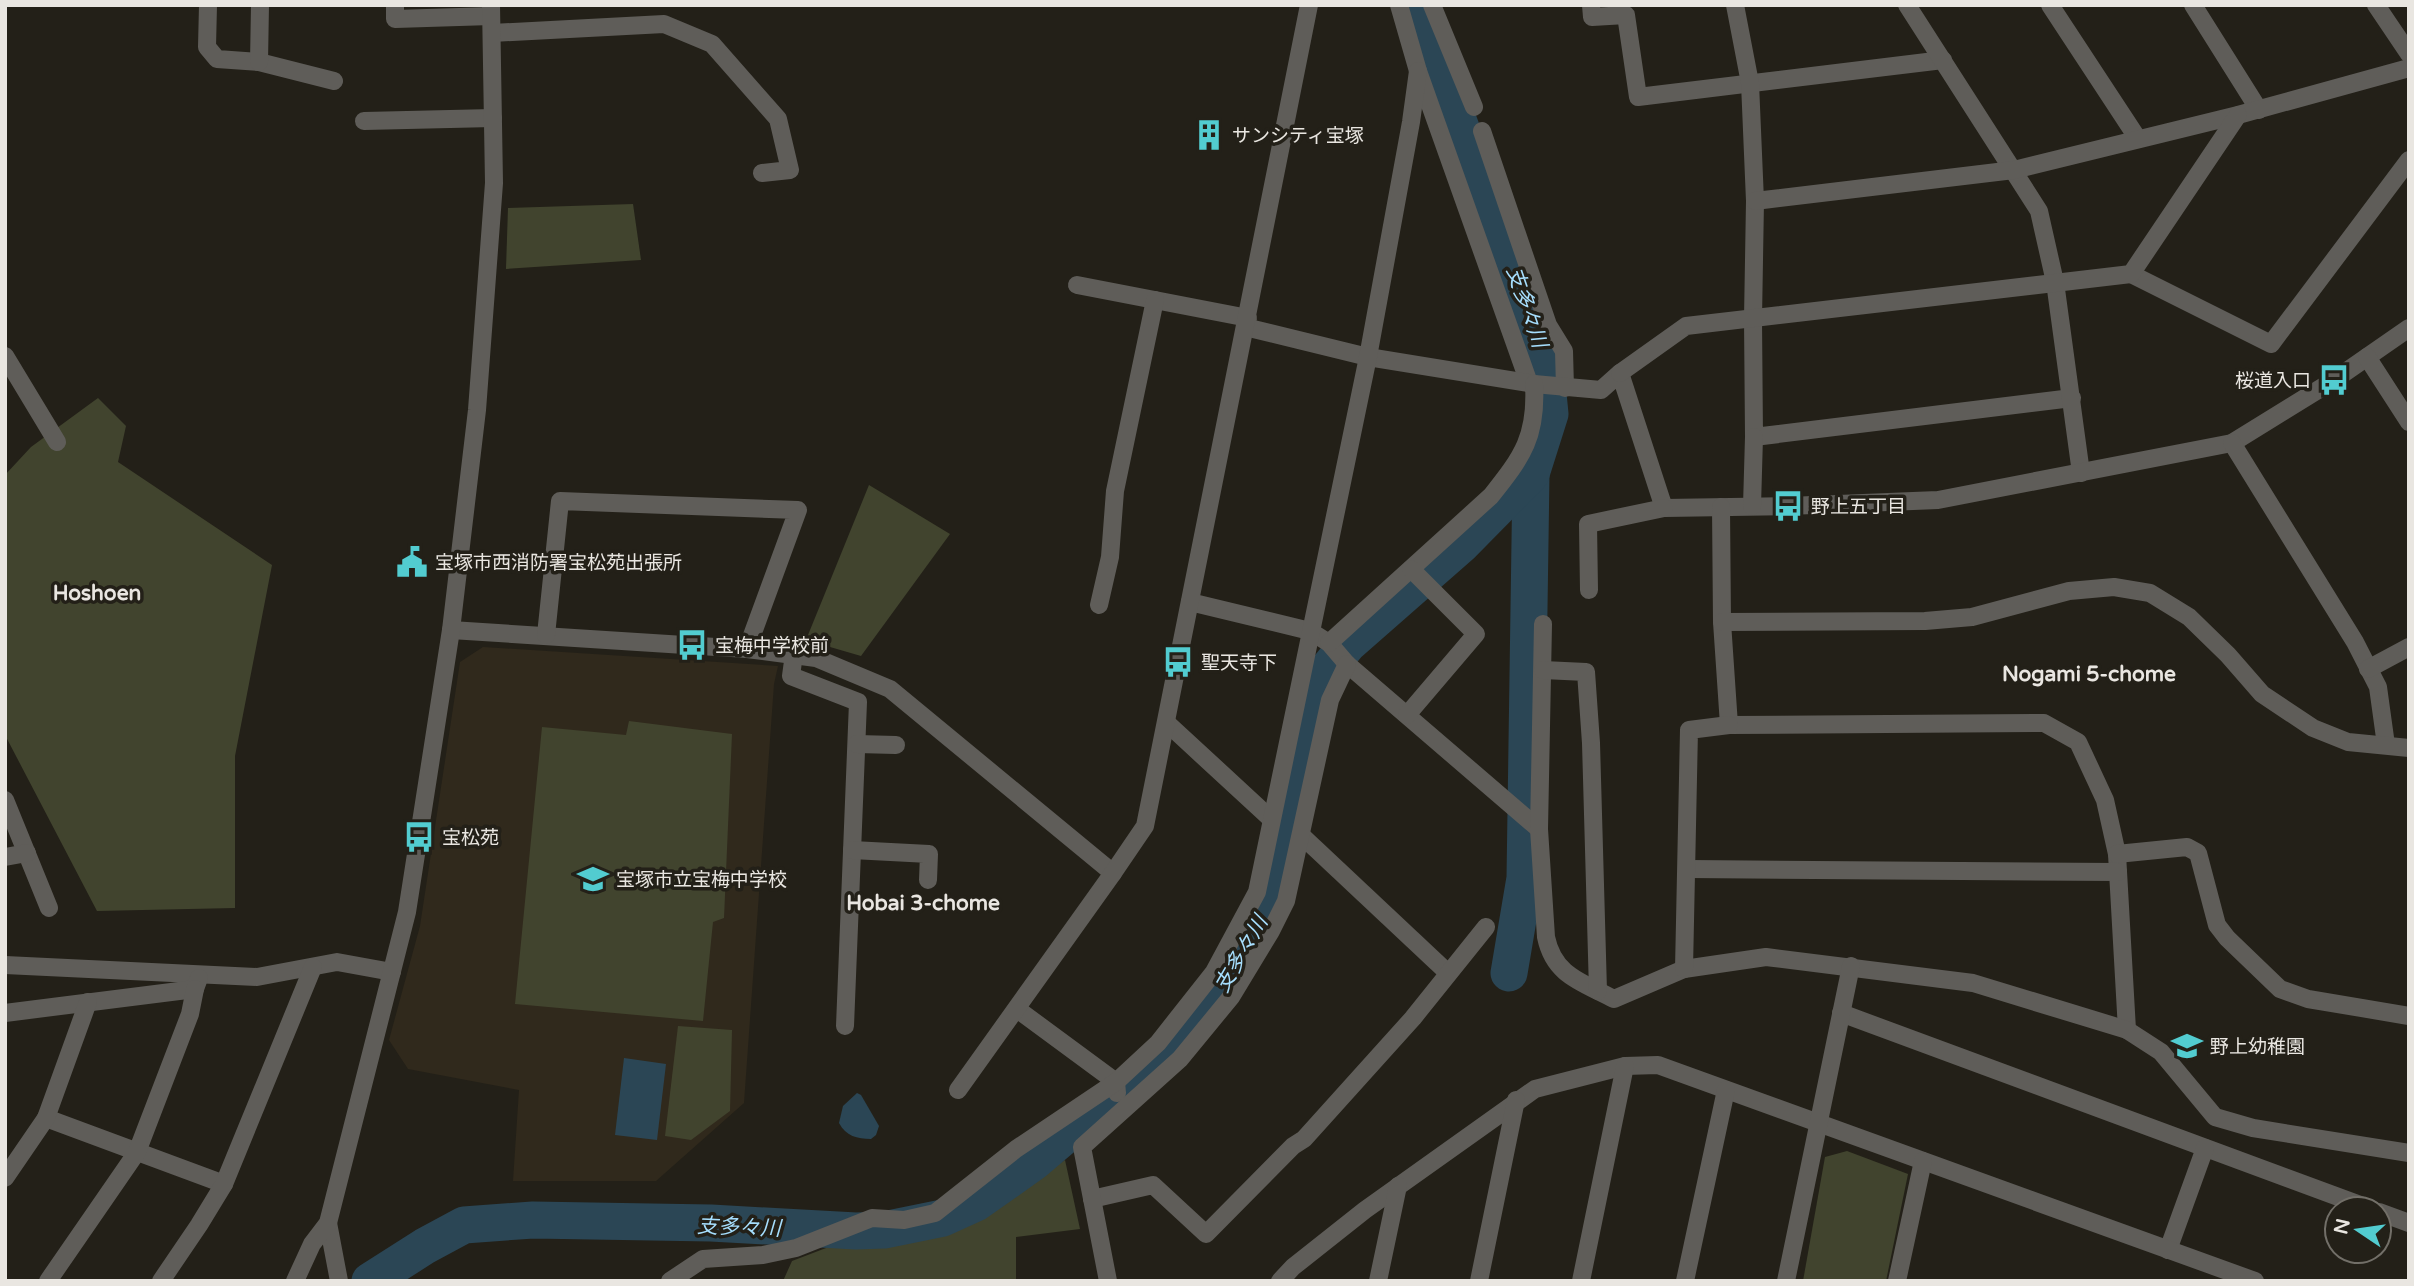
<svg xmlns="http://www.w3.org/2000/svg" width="2414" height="1286" font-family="'Varela Round','Noto Sans JP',sans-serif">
	<rect width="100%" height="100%" fill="#232018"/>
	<polygon fill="#30291c" points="483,647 778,666 774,684 744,1103 656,1181 513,1181 519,1090 408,1069 389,1040 420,926 460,662"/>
	<g fill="#41442e">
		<polygon points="633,204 641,260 506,269 508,208"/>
		<polygon points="98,398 126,426 118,462 272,565 235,756 235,908 97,911 5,735 5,475 31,447"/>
		<polygon points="869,485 950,534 861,656 806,640"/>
		<polygon points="629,721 732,734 724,918 713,922 703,1021 515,1004 542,727 626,735"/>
		<polygon points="678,1026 732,1030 730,1111 691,1140 665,1136"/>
		<polygon points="1847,1151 1908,1174 1886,1281 1803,1281 1825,1157"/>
		<polygon points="1065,1160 1080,1229 1016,1237 1016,1281 783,1281 792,1261 847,1240 875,1242 953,1231"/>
	</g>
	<g fill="#2b4655">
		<polygon points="624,1058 666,1064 657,1140 615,1135"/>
		<path d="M 857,1093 L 861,1095 L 879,1126 L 876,1135 L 871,1139 C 857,1139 846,1136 839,1123 L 843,1106 Z"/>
	</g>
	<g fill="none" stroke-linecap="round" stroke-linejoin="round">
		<g stroke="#2b4655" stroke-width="37">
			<polyline points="1509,973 1525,878 1531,474"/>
			<polyline points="370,1281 425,1246 464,1225 533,1220 711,1223 856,1231 884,1230 943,1218 976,1203 1034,1162 1087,1117 1163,1059 1212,1003 1249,945 1268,907 1322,676 1348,644 1462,544 1531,474 1550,414 1544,353 1423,25 1418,5"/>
		</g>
		<g stroke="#5f5d59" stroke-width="18">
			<polyline points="208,5 207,47 217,59 259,62 334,81"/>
			<polyline points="395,5 395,19 491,16"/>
			<polyline points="1399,5 1418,71 1529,383"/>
			<polyline points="1432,5 1474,107"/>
			<polyline points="1591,5 1592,17 1626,15 1638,97 1943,60"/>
			<polyline points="1735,5 1750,83 1755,201 1753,319 1754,437 2072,398"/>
			<polyline points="1907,5 2039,211 2055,282 2081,473"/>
			<polyline points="2050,5 2138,139"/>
			<polyline points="2193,5 2259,110"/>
			<polyline points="2376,5 2409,54"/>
			<polyline points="492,33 664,24 712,44 778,119 790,170 762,173"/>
			<polyline points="259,62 260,5"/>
			<polyline points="364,121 493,118"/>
			<polyline points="1482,131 1548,325 1564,351 1565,388"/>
			<polyline points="1755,201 2014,170 2238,115 2409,68"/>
			<polyline points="2131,274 2271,344 2409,160"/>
			<polyline points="1077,285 1248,318"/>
			<polyline points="1245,327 1368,357 1534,384 1601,390 1620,373 1664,508 1788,506 1938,500 2232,443 2334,380 2409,328"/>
			<polyline points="5,356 57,442"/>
			<polyline points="2367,357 2409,422"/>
			<polyline points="1620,373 1686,326 2131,274 2238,115"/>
			<polyline points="2232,443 2355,642 2378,687 2386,745"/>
			<polyline points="1752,506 1754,437"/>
			<polyline points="1721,507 1722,622 1729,725 2044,723 2078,742 2105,800 2117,854 2127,1030"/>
			<polyline points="1589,590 1588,524 1664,508"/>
			<polyline points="1190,602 1310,631 1329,643 1347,664 1539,829"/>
			<polyline points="1099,605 1110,557 1115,491 1155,300"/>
			<polyline points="1722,622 1925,621 1972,617 2069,591 2114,587 2150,593 2189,617 2228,655 2262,694 2313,728 2348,742 2409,748"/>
			<path d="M 1543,624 L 1539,829 L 1546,937 C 1554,976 1582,982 1614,999 L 1684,969 L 1766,957 L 1973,983 L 2127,1030 L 2161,1052 L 2215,1117 L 2253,1128 L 2409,1153"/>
			<polyline points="451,630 747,649 816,658 890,689 1113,873"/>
			<polyline points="546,635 560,501 798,510 747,649"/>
			<path d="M 1329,643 L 1491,496 C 1523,456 1537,436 1534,384"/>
			<polyline points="794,654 791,676 858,702 845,1026"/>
			<polyline points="2368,669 2409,647"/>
			<polyline points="1543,670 1586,672 1591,743 1598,991"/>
			<polyline points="1407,715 1476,634 1411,569"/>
			<polyline points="1167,723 1271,819"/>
			<polyline points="857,744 896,745"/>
			<polyline points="5,800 49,908"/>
			<polyline points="1301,835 1448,973"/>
			<polyline points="852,850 929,854 928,880"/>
			<polyline points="2117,854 2187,847 2198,853 2217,925 2227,938 2280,989 2308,999 2409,1016"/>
			<polyline points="5,857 27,853"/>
			<polyline points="1688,869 2118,872"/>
			<polyline points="5,965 257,977 337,962 392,972"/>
			<polyline points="1684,969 1689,730 1729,725"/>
			<polyline points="1017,1009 1116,1082 1117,1093"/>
			<polyline points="5,1013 195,989 199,978"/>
			<polyline points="1841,1013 2371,1209"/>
			<polyline points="958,1090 1113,873 1145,826 1309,5"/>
			<polyline points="46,1118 224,1184"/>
			<polyline points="5,1178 46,1118 88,1002"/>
			<polyline points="1092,1199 1153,1185 1206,1234 1293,1146 1304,1139 1413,1018 1486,927"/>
			<polyline points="2379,1212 2409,1223"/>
			<polyline points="328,1223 339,1281"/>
			<polyline points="2168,1250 2205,1148"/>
			<polyline points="48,1281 137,1152 190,1014 195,989"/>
			<polyline points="161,1281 199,1225 224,1184 313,967"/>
			<polyline points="295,1281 312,1244 328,1223 407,912 451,630 477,410 494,183 491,5"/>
			<polyline points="670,1281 703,1259 763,1255 796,1248 872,1218 904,1220 935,1213 1016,1149 1116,1082 1158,1043 1214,972 1257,892 1368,357 1411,122 1418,71"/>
			<polyline points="1108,1281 1082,1147 1180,1059 1231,997 1271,931 1286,901 1330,700 1347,664"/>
			<polyline points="1280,1281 1293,1267 1365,1210 1535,1089 1625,1066 1658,1065 2255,1281"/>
			<polyline points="1378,1281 1398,1186"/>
			<polyline points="1479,1281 1516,1100"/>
			<polyline points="1581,1281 1625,1066"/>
			<polyline points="1685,1281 1726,1090"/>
			<polyline points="1786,1281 1851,966"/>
			<polyline points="1897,1281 1923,1161"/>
		</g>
	</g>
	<defs>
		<symbol id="building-bare" viewBox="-9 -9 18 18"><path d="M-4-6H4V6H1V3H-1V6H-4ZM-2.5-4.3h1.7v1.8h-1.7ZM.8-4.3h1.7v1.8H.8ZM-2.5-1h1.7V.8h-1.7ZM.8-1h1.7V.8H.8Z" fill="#52ccd0" stroke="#232018" stroke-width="2.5" paint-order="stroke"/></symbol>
		<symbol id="bus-bare" viewBox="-9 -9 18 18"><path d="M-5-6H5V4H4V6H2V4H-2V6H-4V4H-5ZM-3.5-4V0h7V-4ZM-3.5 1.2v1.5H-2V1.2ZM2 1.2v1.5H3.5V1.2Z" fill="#52ccd0" stroke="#232018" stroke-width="2.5" paint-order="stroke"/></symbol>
		<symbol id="civic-bare" viewBox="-9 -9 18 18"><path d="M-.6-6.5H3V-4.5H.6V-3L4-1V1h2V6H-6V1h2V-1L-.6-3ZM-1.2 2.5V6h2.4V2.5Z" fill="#52ccd0" stroke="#232018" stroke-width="2.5" paint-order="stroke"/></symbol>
		<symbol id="school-bare" viewBox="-9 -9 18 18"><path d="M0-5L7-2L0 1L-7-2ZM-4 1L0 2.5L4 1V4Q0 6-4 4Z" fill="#52ccd0" stroke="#232018" stroke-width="2.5" paint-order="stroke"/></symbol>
	</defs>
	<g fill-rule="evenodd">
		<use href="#building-bare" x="1187" y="113" width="44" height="44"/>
		<use href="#bus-bare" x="2312" y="358" width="44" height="44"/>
		<use href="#bus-bare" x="1766" y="484" width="44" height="44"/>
		<use href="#civic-bare" x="390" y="540" width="44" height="44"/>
		<use href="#bus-bare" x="670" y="623" width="44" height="44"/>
		<use href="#bus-bare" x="1156" y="640" width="44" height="44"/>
		<use href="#bus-bare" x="397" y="815" width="44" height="44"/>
		<use href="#school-bare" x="571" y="857" width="44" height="44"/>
		<use href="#school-bare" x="2165" y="1024" width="44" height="44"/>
	</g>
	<g text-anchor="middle" stroke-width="7" stroke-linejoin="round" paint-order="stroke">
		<g font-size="19" fill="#e9e6e1" stroke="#232018" text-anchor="start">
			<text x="1232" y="142">サンシティ宝塚</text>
			<text x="2311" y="387" text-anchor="end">桜道入口</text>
			<text x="1811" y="513">野上五丁目</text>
			<text x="435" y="569">宝塚市西消防署宝松苑出張所</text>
			<text x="715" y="652">宝梅中学校前</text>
			<text x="1201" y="669">聖天寺下</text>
			<text x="442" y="844">宝松苑</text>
			<text x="616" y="886">宝塚市立宝梅中学校</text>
			<text x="2210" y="1053">野上幼稚園</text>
		</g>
		<g font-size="21" font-style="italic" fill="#a6defd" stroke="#232018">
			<text transform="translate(1527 307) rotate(71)" y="7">支多々川</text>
			<text transform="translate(1241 954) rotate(-60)" y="7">支多々川</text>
			<text transform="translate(739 1227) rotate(2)" y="7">支多々川</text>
		</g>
		<g font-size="21" font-weight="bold" fill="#e9e6e1" stroke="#232018">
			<text x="97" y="600">Hoshoen</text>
			<text x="2089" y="681">Nogami 5-chome</text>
			<text x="923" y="910">Hobai 3-chome</text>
		</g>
	</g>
	<rect width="2414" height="1286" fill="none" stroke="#e9e6e1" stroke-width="14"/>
	<g transform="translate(2358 1230) rotate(283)"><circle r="33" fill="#232018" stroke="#726f68" stroke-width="2"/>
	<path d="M0-5L12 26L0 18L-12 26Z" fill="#52ccd0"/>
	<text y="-10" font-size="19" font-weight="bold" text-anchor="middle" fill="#e9e6e1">N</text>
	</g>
</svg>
